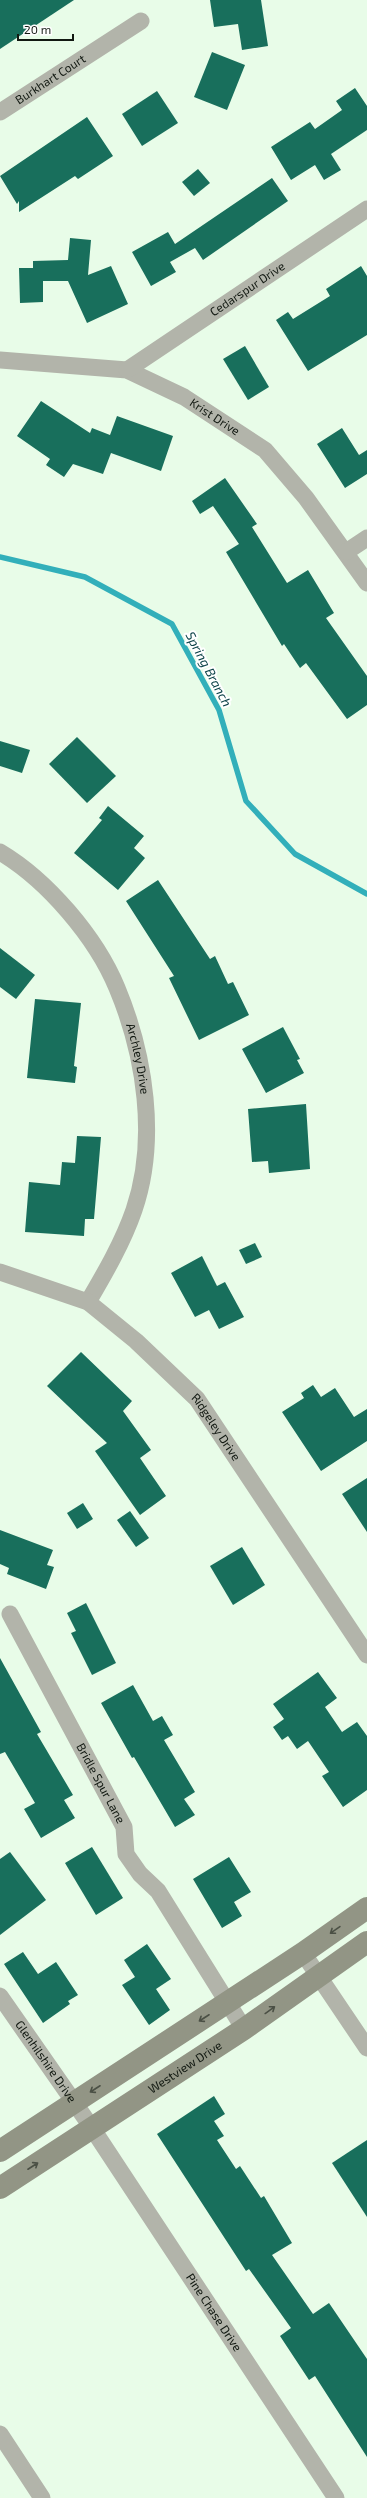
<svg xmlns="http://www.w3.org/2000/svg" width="367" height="2498" font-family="'Exo 2',sans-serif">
	<rect width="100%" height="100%" fill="#e8fce8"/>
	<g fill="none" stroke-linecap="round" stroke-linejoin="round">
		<polyline stroke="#32afba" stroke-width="5.5" points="0,557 85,577 172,624 219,710 246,801 295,854 367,894"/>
	</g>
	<g fill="#186f5c">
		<polygon points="0,0 74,0 0,49"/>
		<polygon points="210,0 261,0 268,46 242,50 238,24 214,27"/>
		<polygon points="212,52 245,65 227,110 194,97"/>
		<polygon points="355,88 367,106 367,130 331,154 341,170 324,180 315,165 291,180 271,147 310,122 315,129 342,110 336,101"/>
		<polygon points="157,91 178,123 142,146 122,114"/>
		<polygon points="87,117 113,156 78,179 75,176 19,212 19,201 17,204 0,176"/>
		<polygon points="198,169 210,183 194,196 182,182"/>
		<polygon points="272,178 288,201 203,260 195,248 170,262 176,272 151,286 132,252 168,232 175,244"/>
		<polygon points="70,238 91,240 88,275 111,266 128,304 87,323 68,281 43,281 43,302 20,303 19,268 33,268 33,261 68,260"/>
		<polygon points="361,266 367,276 367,335 308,371 276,320 288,312 293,319 330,296 326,289"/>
		<polygon points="245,346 269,387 248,400 223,359"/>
		<polygon points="41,401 90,433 92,428 110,435 117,416 173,436 161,471 111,453 103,474 73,464 64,477 46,465 50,459 17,436"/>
		<polygon points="342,428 359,455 367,450 367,474 345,488 317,444"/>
		<polygon points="225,478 257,524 252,527 287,583 308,570 334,613 326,618 367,676 367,705 347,719 306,663 300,668 284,644 282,646 226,552 239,544 213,506 200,514 192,501"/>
		<polygon points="77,737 116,776 87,803 49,764"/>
		<polygon points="0,741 30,750 22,773 0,766"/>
		<polygon points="108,806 144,836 134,848 145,858 118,890 74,853 102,820 99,818"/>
		<polygon points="158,880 210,959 215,956 228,984 233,982 249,1015 199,1040 169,978 174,976 126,901"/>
		<polygon points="0,948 35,975 16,999 0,987"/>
		<polygon points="35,999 81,1003 74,1066 77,1067 75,1083 27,1078"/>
		<polygon points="283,1027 300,1059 297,1060 304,1073 266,1093 242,1049"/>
		<polygon points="306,1104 310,1169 269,1173 268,1161 252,1162 248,1109"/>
		<polygon points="77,1136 101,1137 94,1219 85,1219 84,1236 25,1232 29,1182 60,1185 62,1162 75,1163"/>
		<polygon points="255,1243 262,1257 246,1264 239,1250"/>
		<polygon points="202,1256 217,1286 225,1282 244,1317 219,1329 209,1310 195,1317 171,1273"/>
		<polygon points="81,1352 132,1401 123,1411 151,1450 140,1458 166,1496 140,1515 95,1451 107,1443 47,1386"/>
		<polygon points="313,1385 321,1397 335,1388 354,1417 367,1409 367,1441 321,1471 282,1412 304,1398 301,1393"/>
		<polygon points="367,1478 367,1532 342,1494"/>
		<polygon points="83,1503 93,1519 77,1529 67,1513"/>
		<polygon points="130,1511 149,1538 136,1547 117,1520"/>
		<polygon points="0,1530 53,1550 47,1565 54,1567 46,1589 7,1574 9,1568 0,1564"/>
		<polygon points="242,1547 265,1585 233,1605 210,1566"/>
		<polygon points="86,1603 116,1663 92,1675 71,1633 76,1631 67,1613"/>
		<polygon points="0,1658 41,1732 37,1734 73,1795 64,1800 75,1818 41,1838 24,1809 35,1803 5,1752 0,1754"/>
		<polygon points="318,1672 337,1698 325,1707 342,1732 357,1722 367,1736 367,1790 343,1807 322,1776 329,1772 308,1741 297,1749 288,1736 282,1740 273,1727 284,1719 273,1704"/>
		<polygon points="133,1685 153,1721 162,1716 173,1735 164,1740 195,1792 184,1799 195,1815 175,1827 134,1757 132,1758 101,1703"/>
		<polygon points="92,1847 123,1898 96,1915 65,1863"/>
		<polygon points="10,1852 46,1900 0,1935 0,1859"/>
		<polygon points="229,1857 251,1892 234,1902 242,1916 222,1928 193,1879"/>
		<polygon points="147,1944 171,1979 156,1989 170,2010 149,2025 122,1985 135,1977 124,1960"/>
		<polygon points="23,1952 38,1974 56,1962 78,1995 68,2001 70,2004 43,2023 4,1964"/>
		<polygon points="214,2096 225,2114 214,2121 224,2136 217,2140 236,2169 240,2166 261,2198 264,2196 292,2243 272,2255 313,2314 329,2303 367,2359 367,2457 315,2376 309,2380 280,2336 291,2328 249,2269 246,2271 157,2134"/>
		<polygon points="367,2140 367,2217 332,2163"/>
	</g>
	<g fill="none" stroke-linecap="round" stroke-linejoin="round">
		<g stroke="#b2b4aa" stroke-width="17">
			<path id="s1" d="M 0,112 L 141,21"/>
			<path id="s2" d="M 0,360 L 127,370 L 184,397 L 265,450 L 306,498 L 367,583"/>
			<path id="s3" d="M 127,370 L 367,209"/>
			<polyline points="346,552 367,538"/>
			<path id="s4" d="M 0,852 C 47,880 96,937 117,988 C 145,1055 158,1140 134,1210 C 123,1242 105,1273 88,1302"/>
			<path id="s5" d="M 0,1272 L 88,1302 L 136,1341 L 197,1399 L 367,1655"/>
			<path id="s6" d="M 10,1614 L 124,1827 L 126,1854 L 140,1874 L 158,1891 L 244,2029"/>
			<polyline points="303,1953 367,2048"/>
			<path id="s7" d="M 0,1996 L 92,2128 L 336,2498"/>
			<polyline points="0,2434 42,2498"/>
		</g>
		<g stroke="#929585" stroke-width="22">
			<polyline points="0,2151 303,1953 367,1908"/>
			<path id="s8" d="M 0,2188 L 244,2029 L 367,1942"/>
		</g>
	</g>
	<defs><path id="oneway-shaft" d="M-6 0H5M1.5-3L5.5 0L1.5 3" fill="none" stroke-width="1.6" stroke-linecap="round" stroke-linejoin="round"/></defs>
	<g stroke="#4b5045">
		<use href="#oneway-shaft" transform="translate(335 1930) rotate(145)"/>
		<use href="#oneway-shaft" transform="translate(270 2010) rotate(-36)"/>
		<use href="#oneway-shaft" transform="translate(204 2018) rotate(147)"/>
		<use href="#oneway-shaft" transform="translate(95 2089) rotate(147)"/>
		<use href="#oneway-shaft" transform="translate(33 2166) rotate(-33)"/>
	</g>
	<g text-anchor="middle" stroke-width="4" stroke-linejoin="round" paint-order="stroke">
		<g font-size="12" fill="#111811" stroke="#fff">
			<text dy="4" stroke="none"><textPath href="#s1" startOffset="60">Burkhart Court</textPath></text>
			<text dy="4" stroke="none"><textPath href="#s3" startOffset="145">Cedarspur Drive</textPath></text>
			<text dy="4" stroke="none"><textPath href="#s2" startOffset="227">Krist Drive</textPath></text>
			<text dy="4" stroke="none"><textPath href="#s4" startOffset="256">Archley Drive</textPath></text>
			<text dy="4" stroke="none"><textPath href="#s5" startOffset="273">Ridgeley Drive</textPath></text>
			<text dy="4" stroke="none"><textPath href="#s6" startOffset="192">Bridle Spur Lane</textPath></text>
			<text dy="4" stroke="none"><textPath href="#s7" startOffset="80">Glenhilshire Drive</textPath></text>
			<text dy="4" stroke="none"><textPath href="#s8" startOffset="221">Westview Drive</textPath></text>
			<text dy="4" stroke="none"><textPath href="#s7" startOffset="382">Pine Chase Drive</textPath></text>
		</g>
		<g font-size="13" font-style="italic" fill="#0b4247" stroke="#fff">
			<text transform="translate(209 669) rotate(62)" y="5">Spring Branch</text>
		</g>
	</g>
	<path d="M18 34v6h55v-6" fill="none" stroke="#111811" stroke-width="2"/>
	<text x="24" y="34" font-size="12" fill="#111811" stroke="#ffffff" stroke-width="3" paint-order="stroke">20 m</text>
</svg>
